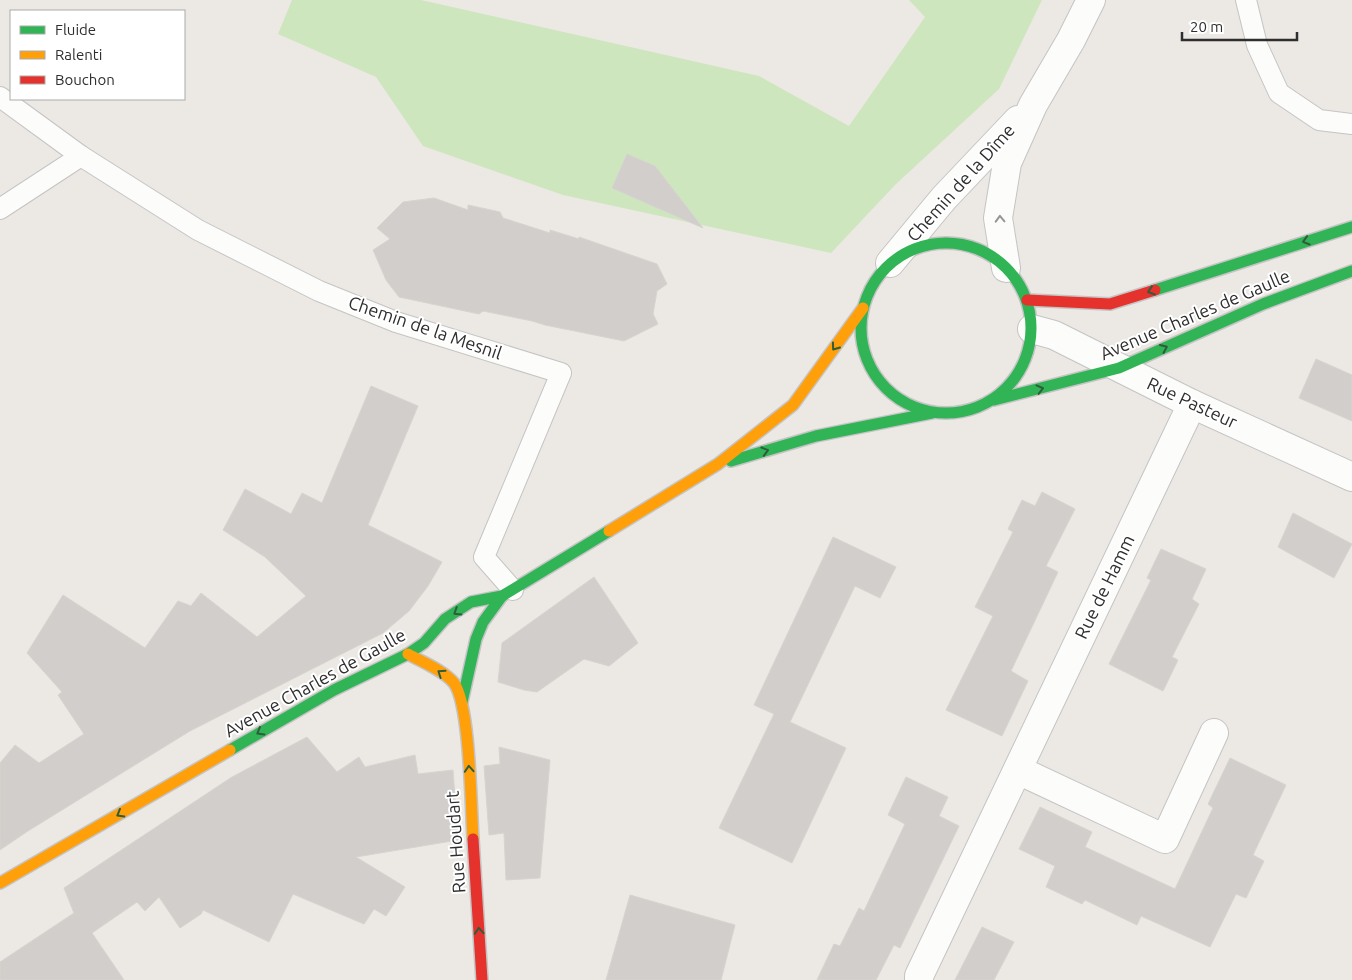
<svg xmlns="http://www.w3.org/2000/svg" width="1352" height="980" font-family="Ubuntu,sans-serif">
	<rect width="100%" height="100%" fill="#ece8e4"/>
	<polygon fill="#cee6be" points="292,0 421,0 759,76 849,126 925,17 909,0 1042,0 999,89 896,184 831,253 563,195 423,146 376,77 278,34"/>
	<g fill="#d1cecb" stroke="#d7d4d0">
		<polygon points="627,154 655,166 703,228 612,188"/>
		<polygon points="434,198 468,210 468,205 500,212 503,218 550,233 550,230 579,239 579,237 657,264 667,284 657,291 653,314 658,324 624,341 545,325 532,321 483,311 479,314 399,297 386,280 373,250 390,239 377,228 403,202"/>
		<polygon points="1316,359 1352,375 1352,421 1299,398"/>
		<polygon points="371,386 418,406 368,525 442,562 428,586 409,611 383,633 190,731 28,831 0,850 0,763 15,745 39,763 84,734 58,695 62,692 27,653 63,595 145,648 178,601 191,606 201,593 257,637 306,596 265,557 223,530 245,489 291,514 302,493 322,503"/>
		<polygon points="1042,492 1075,509 1046,566 1058,572 1011,671 1028,681 1002,736 946,710 993,616 975,607 1013,532 1008,529 1022,500 1035,506"/>
		<polygon points="1293,513 1352,544 1334,578 1278,547"/>
		<polygon points="833,537 896,567 880,598 855,586 790,722 846,748 792,863 719,828 774,714 754,705"/>
		<polygon points="1161,549 1206,569 1192,599 1199,604 1172,657 1178,660 1163,691 1109,664 1151,580 1147,578"/>
		<polygon points="594,577 638,643 609,666 584,659 537,692 524,690 498,682 502,643"/>
		<polygon points="307,737 337,772 359,757 365,767 415,755 418,774 453,770 458,840 356,857 405,887 386,916 374,909 364,924 293,894 269,942 203,910 201,914 180,928 159,897 145,911 137,902 92,933 124,980 0,980 0,962 74,913 64,888 232,777"/>
		<polygon points="499,747 550,760 540,878 506,880 504,833 489,835 484,766 500,764"/>
		<polygon points="1230,758 1286,785 1253,855 1264,861 1246,898 1236,894 1210,947 1141,916 1137,925 1085,900 1082,904 1046,887 1055,866 1019,849 1040,807 1092,832 1085,847 1175,889 1213,808 1208,804"/>
		<polygon points="906,777 948,797 939,816 959,826 900,948 894,945 876,980 817,980 834,944 840,946 859,908 864,911 905,824 888,815"/>
		<polygon points="630,895 735,925 721,980 606,980"/>
		<polygon points="982,927 1014,942 994,980 955,980"/>
	</g>
	<g fill="none" stroke-linecap="round" stroke-linejoin="round">
		<defs>
			<g id="lane">
				<polyline points="1246,0 1257,45 1279,93 1319,120 1352,124"/>
				<polyline points="0,97 81,156 198,230 319,291 396,322 561,373 484,557 513,590"/>
				<polyline points="0,209 81,156"/>
			</g>
			<g id="street">
				<polyline points="890,263 944,198 1018,120"/>
				<polyline points="1006,268 998,218 1007,163 1033,105 1071,40 1091,0"/>
				<polyline points="1032,329 1054,335 1192,404 1352,477"/>
				<polyline points="1018,770 1165,839 1214,733"/>
				<polyline points="919,980 919,976 1192,404"/>
			</g>
			<g id="fast">
				<circle cx="946" cy="328" r="85"/>
				<polyline points="1155,290 1352,227"/>
				<polyline points="994,400 1119,368 1263,304 1352,271"/>
				<polyline points="731,461 816,436 932,413"/>
				<polyline points="462,702 476,639 483,622 502,596"/>
				<polyline points="230,750 334,690 408,654 424,643 445,619 471,602 502,596 609,531"/>
			</g>
			<g id="slow">
				<polyline points="609,531 718,464 793,405 863,308"/>
				<path d="M 408,654 C 422,662 443,670 454,683 C 470,704 471,808 473,839"/>
				<polyline points="0,883 230,750"/>
			</g>
			<g id="jam">
				<polyline points="1027,300 1110,304 1155,290"/>
				<polyline points="473,839 482,980"/>
			</g>
		</defs>
		<use href="#lane" stroke="#c5c4c5" stroke-width="22"/>
		<use href="#street" stroke="#c5c4c5" stroke-width="30"/>
		<use href="#fast" stroke="#c5c4c5" stroke-width="14"/>
		<use href="#slow" stroke="#c5c4c5" stroke-width="14"/>
		<use href="#jam" stroke="#c5c4c5" stroke-width="14"/>
		<use href="#lane" stroke="#fcfcfb" stroke-width="20"/>
		<use href="#street" stroke="#fcfcfb" stroke-width="28"/>
		<use href="#fast" stroke="#30b455" stroke-width="11"/>
		<use href="#slow" stroke="#ff9f0a" stroke-width="11"/>
		<use href="#jam" stroke="#e5322d" stroke-width="11"/>
	</g>
	<defs><path id="oneway-chevron" d="M-2-3.5L2.5 0L-2 3.5" fill="none" stroke-width="1.6" stroke-linecap="round" stroke-linejoin="round" transform="scale(1.25)"/></defs>
	<use stroke="#959594" href="#oneway-chevron" transform="translate(1000 219) rotate(-92)"/>
	<g stroke="#2f5d3c">
		<use href="#oneway-chevron" transform="translate(1306 241) rotate(163)"/>
		<use href="#oneway-chevron" transform="translate(1151 291) rotate(162)"/>
		<use href="#oneway-chevron" transform="translate(835 347) rotate(126)"/>
		<use href="#oneway-chevron" transform="translate(1164 348) rotate(-24)"/>
		<use href="#oneway-chevron" transform="translate(1040 389) rotate(-14)"/>
		<use href="#oneway-chevron" transform="translate(765 451) rotate(-16)"/>
		<use href="#oneway-chevron" transform="translate(457 612) rotate(148)"/>
		<use href="#oneway-chevron" transform="translate(441 673) rotate(-146)"/>
		<use href="#oneway-chevron" transform="translate(260 732) rotate(150)"/>
		<use href="#oneway-chevron" transform="translate(469 769) rotate(-94)"/>
		<use href="#oneway-chevron" transform="translate(120 814) rotate(150)"/>
		<use href="#oneway-chevron" transform="translate(479 931) rotate(-94)"/>
	</g>
	<g text-anchor="middle" stroke-width="4" stroke-linejoin="round" paint-order="stroke">
		<g font-size="18" fill="#2e2e2e" stroke="#fff">
			<text transform="translate(961 183) rotate(-48)" y="6">Chemin de la Dîme</text>
			<text transform="translate(1195 315) rotate(-23)" y="6">Avenue Charles de Gaulle</text>
			<text transform="translate(425 328) rotate(19)" y="6">Chemin de la Mesnil</text>
			<text transform="translate(1192 403) rotate(25)" y="6">Rue Pasteur</text>
			<text transform="translate(1105 587) rotate(-64)" y="6">Rue de Hamm</text>
			<text transform="translate(315 683) rotate(-29)" y="6">Avenue Charles de Gaulle</text>
			<text transform="translate(456 842) rotate(-94)" y="6">Rue Houdart</text>
		</g>
	</g>
	<rect x="10" y="10" width="175" height="90" fill="#ffffff" stroke="#ababab"/>
	<rect x="20" y="26" width="25" height="8" fill="#30b455" stroke="#ababab"/>
	<text x="55" y="35" font-size="15" fill="#2e2e2e">Fluide</text>
	<rect x="20" y="51" width="25" height="8" fill="#ff9f0a" stroke="#ababab"/>
	<text x="55" y="60" font-size="15" fill="#2e2e2e">Ralenti</text>
	<rect x="20" y="76" width="25" height="8" fill="#e5322d" stroke="#ababab"/>
	<text x="55" y="85" font-size="15" fill="#2e2e2e">Bouchon</text>
	<path d="M1182 32v8h115v-8" fill="none" stroke="#2e2e2e" stroke-width="2.5"/>
	<text x="1190" y="32" font-size="15" fill="#2e2e2e" stroke="#ffffff" stroke-width="4" paint-order="stroke">20 m</text>
</svg>
